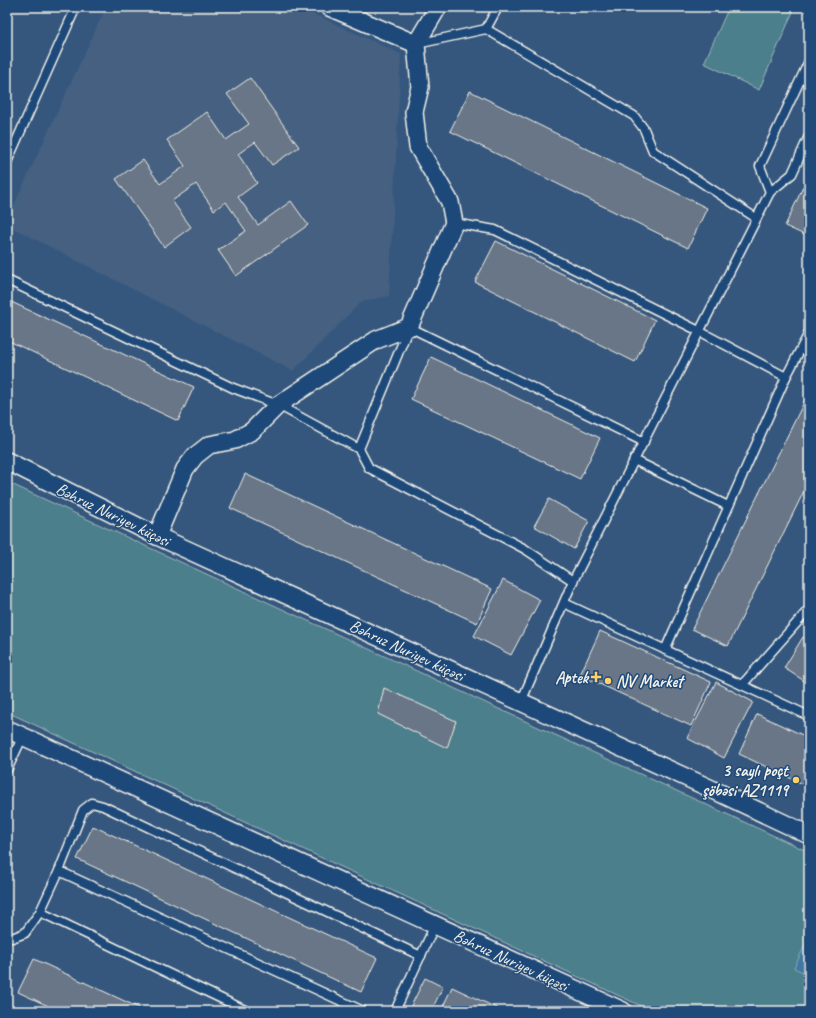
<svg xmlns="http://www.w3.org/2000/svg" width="816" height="1018" font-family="Caveat,sans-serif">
	<rect width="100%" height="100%" fill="#35577e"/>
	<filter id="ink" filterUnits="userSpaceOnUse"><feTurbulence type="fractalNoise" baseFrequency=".025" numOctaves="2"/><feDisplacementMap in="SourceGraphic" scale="8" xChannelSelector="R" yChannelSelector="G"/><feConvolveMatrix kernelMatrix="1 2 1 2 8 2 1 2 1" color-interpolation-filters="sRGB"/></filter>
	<g filter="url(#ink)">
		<polygon fill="#446081" points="106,7 298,7 401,54 389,296 361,302 293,371 7,225 7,220"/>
		<g fill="#4b7f8c" stroke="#a0b8ba">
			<polygon points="729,7 795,7 759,90 704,63"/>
			<polygon points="7,482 809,852 809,1011 652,1011 7,712"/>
		</g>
		<polygon fill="#42779f" stroke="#89a8bc" points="807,941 809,942 809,975 794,968"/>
		<g fill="#687687" stroke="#f4f1e8">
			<polygon points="250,78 299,147 272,165 255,142 238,154 257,183 238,197 258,225 291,201 308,225 236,276 218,250 246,231 226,202 214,210 196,184 172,201 191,227 164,247 116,179 143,160 160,184 185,166 167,140 207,112 226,140 249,124 227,94"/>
			<polygon points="470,91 707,208 688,248 450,131"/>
			<polygon points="809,174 809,237 785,226"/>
			<polygon points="496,241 655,320 635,362 475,282"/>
			<polygon points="7,300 194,387 178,421 7,340"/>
			<polygon points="431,357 600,438 580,479 411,399"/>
			<polygon points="809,392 809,481 728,646 692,629"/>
			<polygon points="245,474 492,589 477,623 230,508"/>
			<polygon points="549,499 589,521 574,549 534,526"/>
			<polygon points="503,580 540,600 511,655 474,636"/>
			<polygon points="600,631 711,682 691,726 580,675"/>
			<polygon points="803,637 809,641 809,684 784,668"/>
			<polygon points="716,682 753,702 724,758 687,738"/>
			<polygon points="384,688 456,721 447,748 378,714"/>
			<polygon points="757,714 809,738 809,787 739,754"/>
			<polygon points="93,826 377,958 361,992 77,859"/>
			<polygon points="34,959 146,1011 59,1011 18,992"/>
			<polygon points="425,978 443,987 431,1011 411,1011 409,1010"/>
			<polygon points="452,987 503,1011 441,1011"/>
		</g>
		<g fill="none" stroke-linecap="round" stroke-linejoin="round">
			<defs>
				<g id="lane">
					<polyline points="486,29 498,7"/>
					<polyline points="417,44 486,29 634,116 644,129 653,151 756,218"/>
					<polyline points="7,162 76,7"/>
					<polyline points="770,192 760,166 809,61"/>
					<polyline points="454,223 495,230 699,331 786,377"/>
					<polyline points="7,280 233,388 278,405 359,449"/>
					<polyline points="634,460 728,506"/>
					<polyline points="573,581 525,549 369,468 359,449 409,327 644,442"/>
					<polyline points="564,603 809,716"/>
					<polyline points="665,650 786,377 809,333"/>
					<polyline points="742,685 809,609"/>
					<polyline points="521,702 573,581 770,192 792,174 809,136"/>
					<polyline points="7,770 23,736"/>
					<polyline points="59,871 363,1011"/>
					<polyline points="40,912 247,1011"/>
					<polyline points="7,936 12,938 25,933 40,912 59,871 83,810 92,803 103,806 421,956"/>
					<polyline points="395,1011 435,925"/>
				</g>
				<g id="street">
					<polyline points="329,7 416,44"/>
					<polyline points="7,461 157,536 705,786 809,835"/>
					<polyline points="157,536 185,469 195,456 209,445 235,440 252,431 278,405 376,340 409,327 454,223 450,202 418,147 414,112 420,87 416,44 438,7"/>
					<polyline points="7,729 623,1011"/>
				</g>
			</defs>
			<use href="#lane" stroke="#f4f1e8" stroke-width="11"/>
			<use href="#street" stroke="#f4f1e8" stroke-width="20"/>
			<use href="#lane" stroke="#1f4a7a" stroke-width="8"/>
			<use href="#street" stroke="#1f4a7a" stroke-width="17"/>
		</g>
	</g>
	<g fill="#ffd166" stroke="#1f4a7a" stroke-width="1.5">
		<path d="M594 671h4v4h4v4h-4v4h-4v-4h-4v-4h4z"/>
		<circle cx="608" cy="681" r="4"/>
		<circle cx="796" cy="780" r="4"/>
	</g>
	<g text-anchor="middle" stroke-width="3" stroke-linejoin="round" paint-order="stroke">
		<g font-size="17" fill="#f4f1e8" stroke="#1f4a7a">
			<text transform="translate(113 514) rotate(26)" y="6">Bəhruz Nuriyev küçəsi</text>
			<text transform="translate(407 650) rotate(25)" y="6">Bəhruz Nuriyev küçəsi</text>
			<text transform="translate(511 960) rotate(25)" y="6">Bəhruz Nuriyev küçəsi</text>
		</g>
		<g font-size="17" font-weight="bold" fill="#f4f1e8" stroke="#1f4a7a" text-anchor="end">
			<text x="588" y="683">Aptek</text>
			<text x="616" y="687" text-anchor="start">NV Market</text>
			<text x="788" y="776">3 saylı poçt<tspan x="788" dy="20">şöbəsi AZ1119</tspan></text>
		</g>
	</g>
	<rect width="816" height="1018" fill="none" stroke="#1f4a7a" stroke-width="24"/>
	<rect x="12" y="12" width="792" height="994" fill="none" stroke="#f4f1e8" stroke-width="1.5" filter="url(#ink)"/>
</svg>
